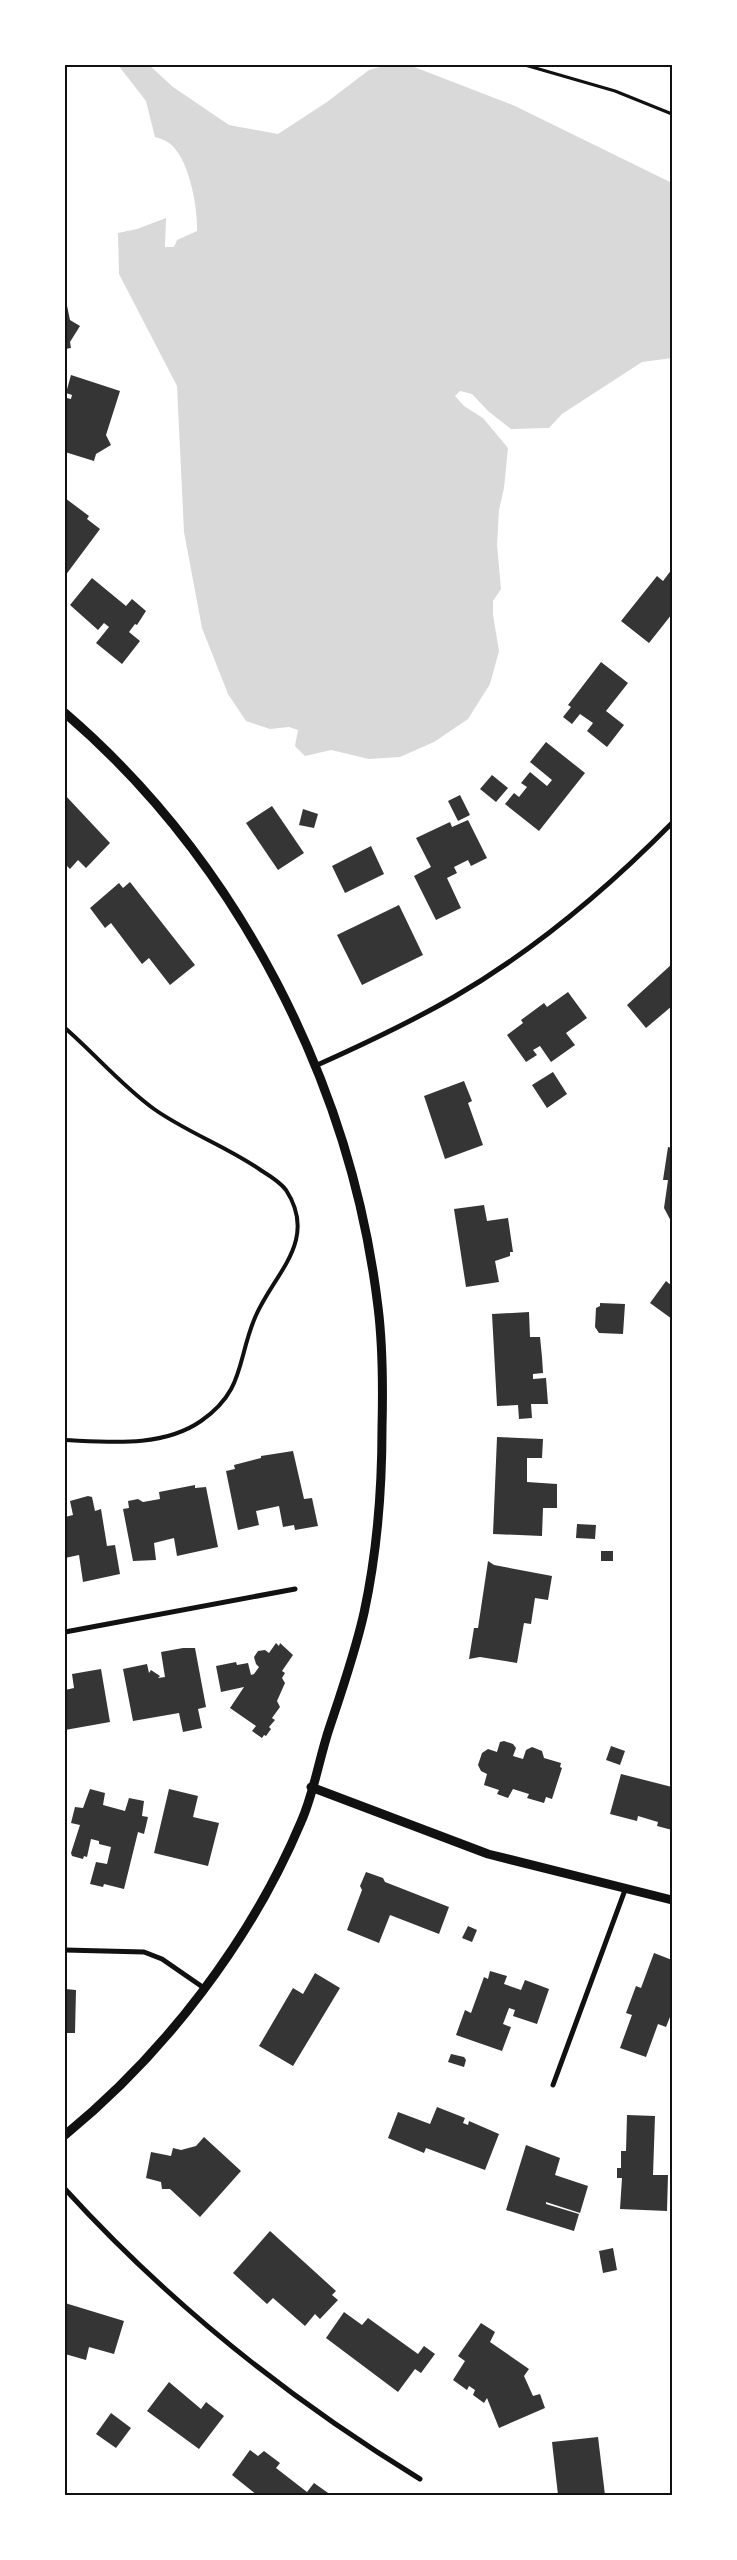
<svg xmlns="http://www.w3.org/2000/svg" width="737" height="2560" font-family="'IBM Plex Sans',sans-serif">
	<rect width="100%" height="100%" fill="#fff"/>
	<path fill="#d9d9d9" d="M 118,65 L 149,65 L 173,87 L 229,125 L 278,134 L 327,102 L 369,70 L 387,65 L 409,65 L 515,106 L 672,183 L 672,358 L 642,362 L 562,414 L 549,428 L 511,429 L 488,411 L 472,394 L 460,391 L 455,396 L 464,406 L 483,418 L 508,448 L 504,488 L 499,510 L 497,545 L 501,589 L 493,601 L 493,615 L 499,651 L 490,684 L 468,719 L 434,742 L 400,757 L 369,759 L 331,750 L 305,756 L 295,746 L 298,730 L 289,727 L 270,729 L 246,721 L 228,694 L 202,628 L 184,532 L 177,386 L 119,274 L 118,233 L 137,229 L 166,218 L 165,247 L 174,247 L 177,240 L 197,231 C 198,208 189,157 169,143 C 165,140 159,138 155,137 L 146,101 Z"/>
	<g fill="#353535">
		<polygon points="65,296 70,320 80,326 70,342 71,348 65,349"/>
		<polygon points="71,375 120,391 106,435 111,445 96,454 94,461 65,452 65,404 67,398 71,399 72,395 66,393"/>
		<polygon points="65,498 89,516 87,519 100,529 65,576"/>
		<polygon points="672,569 672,614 649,643 621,621 657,576 663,581"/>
		<polygon points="92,578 126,606 132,599 146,611 137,625 135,624 129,632 140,641 122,664 96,643 109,627 104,623 98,630 70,605"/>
		<polygon points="601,662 628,683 606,711 624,725 607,747 587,731 593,723 580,714 572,724 563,717 571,707 568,705"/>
		<polygon points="546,742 585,773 539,831 505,804 514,793 519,797 527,787 521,783 530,772 547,786 552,780 530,762"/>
		<polygon points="492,775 508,788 496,802 480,789"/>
		<polygon points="65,795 110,843 86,868 78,860 70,869 65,864"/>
		<polygon points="460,795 470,815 458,821 448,801"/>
		<polygon points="272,806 304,853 278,870 246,823"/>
		<polygon points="303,809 318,814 314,828 299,825"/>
		<polygon points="468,820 487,858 471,866 468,860 454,867 457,873 447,878 461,908 436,920 414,876 431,867 416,838 450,822 452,827"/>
		<polygon points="371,846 384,874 345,893 332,866"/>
		<polygon points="130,882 195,965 170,985 149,958 142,964 111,923 105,928 90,908 119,883 123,888"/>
		<polygon points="399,905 423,955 362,985 337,935"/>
		<polygon points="672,964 672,1006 646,1028 627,1005"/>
		<polygon points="568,992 587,1018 566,1033 575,1045 551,1062 540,1046 533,1050 537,1055 526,1062 507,1035 523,1023 521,1020 544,1003 547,1007"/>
		<polygon points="553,1072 567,1094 547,1108 532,1085"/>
		<polygon points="464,1081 472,1101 468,1103 483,1145 445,1159 424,1096"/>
		<polygon points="668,1147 672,1148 672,1223 664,1208 668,1180 663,1180"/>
		<polygon points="484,1205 487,1221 508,1218 513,1252 510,1252 510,1256 495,1261 499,1282 466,1287 454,1209"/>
		<polygon points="666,1281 672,1286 672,1319 650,1303"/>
		<polygon points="600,1303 625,1304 623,1334 599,1333 595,1327 596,1308 600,1306"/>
		<polygon points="529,1312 530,1337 540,1337 542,1357 543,1373 533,1374 533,1379 546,1378 548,1404 531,1404 532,1418 519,1419 518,1405 497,1406 492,1314"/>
		<polygon points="497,1437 543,1439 542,1458 527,1458 527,1482 557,1484 557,1508 543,1508 542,1536 493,1534"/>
		<polygon points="293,1451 304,1499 312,1498 318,1526 295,1530 294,1525 283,1527 279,1506 256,1511 259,1525 238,1530 226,1471 235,1469 234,1465 261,1458 261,1456"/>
		<polygon points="195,1485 195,1488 206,1487 218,1547 177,1556 174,1538 154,1543 156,1560 133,1561 123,1509 129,1508 128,1501 138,1499 143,1502 160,1499 159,1492"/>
		<polygon points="88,1496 92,1497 95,1511 101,1509 107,1546 115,1545 120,1574 83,1582 79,1555 65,1558 65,1517 73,1515 70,1501"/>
		<polygon points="577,1524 596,1525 595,1539 576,1538"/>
		<rect x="601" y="1551" width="12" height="10"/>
		<polygon points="488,1561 494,1565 552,1576 548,1600 535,1598 531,1624 524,1623 517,1663 480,1657 469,1659 474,1628 478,1628"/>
		<polygon points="276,1643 279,1646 280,1643 293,1655 282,1671 285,1673 282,1678 285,1683 277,1701 280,1707 272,1718 275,1720 269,1727 271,1729 266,1736 264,1735 262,1738 252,1731 256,1726 230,1708 244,1687 221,1692 216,1666 236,1662 237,1665 248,1663 251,1675 254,1674 259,1667 256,1664 254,1657 258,1651 265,1650 269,1653"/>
		<polygon points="183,1648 195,1648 206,1707 198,1709 202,1728 183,1732 179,1713 133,1721 123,1669 147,1664 149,1673 151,1670 160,1676 158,1678 165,1677 161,1652"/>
		<polygon points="101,1669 110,1722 65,1730 65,1690 74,1688 72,1674"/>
		<polygon points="504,1741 513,1744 516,1748 513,1756 523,1759 526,1750 532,1747 542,1751 544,1758 561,1763 560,1767 562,1768 552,1799 546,1797 544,1803 527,1798 529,1794 513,1789 508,1798 497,1794 499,1790 484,1785 487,1774 481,1771 478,1765 482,1753 488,1749 497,1752 500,1742"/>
		<polygon points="611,1746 625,1751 620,1765 606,1760"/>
		<polygon points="621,1774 672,1787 672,1830 657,1826 658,1822 638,1816 637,1821 610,1814"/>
		<polygon points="90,1789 105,1793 103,1805 125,1811 129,1798 144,1801 142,1816 148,1817 144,1834 138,1832 124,1889 104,1884 103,1887 90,1884 96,1862 107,1864 111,1847 99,1844 99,1841 91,1839 87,1857 84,1856 83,1859 72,1856 71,1853 80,1825 71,1823 75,1807 83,1808"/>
		<polygon points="169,1789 198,1796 193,1817 219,1823 208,1866 154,1853"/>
		<polygon points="366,1872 383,1878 385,1882 449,1907 439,1934 390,1915 379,1943 347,1930 362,1890 360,1886"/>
		<polygon points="468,1926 477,1930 472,1942 462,1938"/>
		<polygon points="654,1953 672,1960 672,2012 666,2027 658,2024 646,2057 620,2048 632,2015 626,2013 636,1986 641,1988"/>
		<polygon points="490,1971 507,1976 504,1984 521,1990 525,1980 549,1989 537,2024 513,2016 515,2010 509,2008 503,2024 511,2027 502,2051 456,2035 465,2010 471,2013 484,1977 488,1979"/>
		<polygon points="315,1973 340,1988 293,2066 259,2046 293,1988 303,1994"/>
		<polygon points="65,1989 76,1990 75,2033 65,2033"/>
		<polygon points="451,2054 464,2057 466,2060 464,2067 448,2062"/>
		<polygon points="437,2107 465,2118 463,2123 468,2125 469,2121 499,2134 485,2170 426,2148 424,2153 388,2138 398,2112 430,2124"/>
		<polygon points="627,2115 655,2116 653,2175 668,2175 667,2211 620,2209 622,2178 617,2178 617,2168 621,2168 621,2151 626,2151"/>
		<polygon points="204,2137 241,2171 200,2217 170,2189 162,2189 161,2182 146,2178 151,2152 171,2156 173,2148 181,2150 196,2146"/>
		<polygon points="526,2145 560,2158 555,2175 588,2186 580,2213 546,2202 546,2204 579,2214 574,2231 506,2210"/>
		<polygon points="270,2231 336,2291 332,2295 338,2300 320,2319 315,2314 305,2326 273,2298 267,2304 233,2273"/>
		<polygon points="613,2248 617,2270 603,2273 599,2251"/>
		<polygon points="65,2303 124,2321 114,2354 89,2347 86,2360 65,2354"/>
		<polygon points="344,2312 362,2325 368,2318 418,2354 424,2346 435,2354 421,2373 415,2369 398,2392 326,2338"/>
		<polygon points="481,2323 495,2332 490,2342 529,2369 524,2376 533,2396 540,2394 545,2408 499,2428 487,2398 484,2403 473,2395 475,2390 469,2386 467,2390 453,2380 465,2361 458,2356"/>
		<polygon points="169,2382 201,2409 206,2402 224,2416 199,2449 147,2411"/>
		<polygon points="111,2413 131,2428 116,2448 96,2434"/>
		<polygon points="598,2437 605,2495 558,2495 552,2442"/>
		<polygon points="250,2450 258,2456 264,2451 280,2463 276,2468 307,2492 314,2483 331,2495 257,2495 232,2475"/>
	</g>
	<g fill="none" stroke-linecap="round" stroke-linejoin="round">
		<polyline stroke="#111" stroke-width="3" points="525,65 615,91 672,114"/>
		<path stroke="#111" stroke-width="4" d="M 65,1028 C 95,1054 122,1086 154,1109 C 188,1133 228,1147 262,1171 C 270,1176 280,1182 286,1190 C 320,1242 271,1276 254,1320 C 237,1362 244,1391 201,1421 C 162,1448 109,1442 65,1440"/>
		<g stroke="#111" stroke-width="5">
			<path d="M 315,1066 C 362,1045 409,1023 454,997 C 535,950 607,889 672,823"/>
			<polyline points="65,1632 295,1589"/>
			<polyline points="65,1950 144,1952 162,1959 204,1988"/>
			<polyline points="553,2085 625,1890"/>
			<path d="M 65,2189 C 169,2303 289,2399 420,2479"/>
		</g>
		<g stroke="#111" stroke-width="9">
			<path d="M 65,713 C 237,861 351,1082 378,1307 C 383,1347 383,1388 382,1428 C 382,1489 377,1553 364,1613 C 355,1653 342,1690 329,1729 C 319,1759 314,1793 301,1822 C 251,1941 165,2053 65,2135"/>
			<polyline points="311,1787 488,1854 672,1900"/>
		</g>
	</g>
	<rect width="737" height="2560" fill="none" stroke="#ffffff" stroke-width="132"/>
	<rect x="66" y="66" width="605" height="2428" fill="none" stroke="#111" stroke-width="2"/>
</svg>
